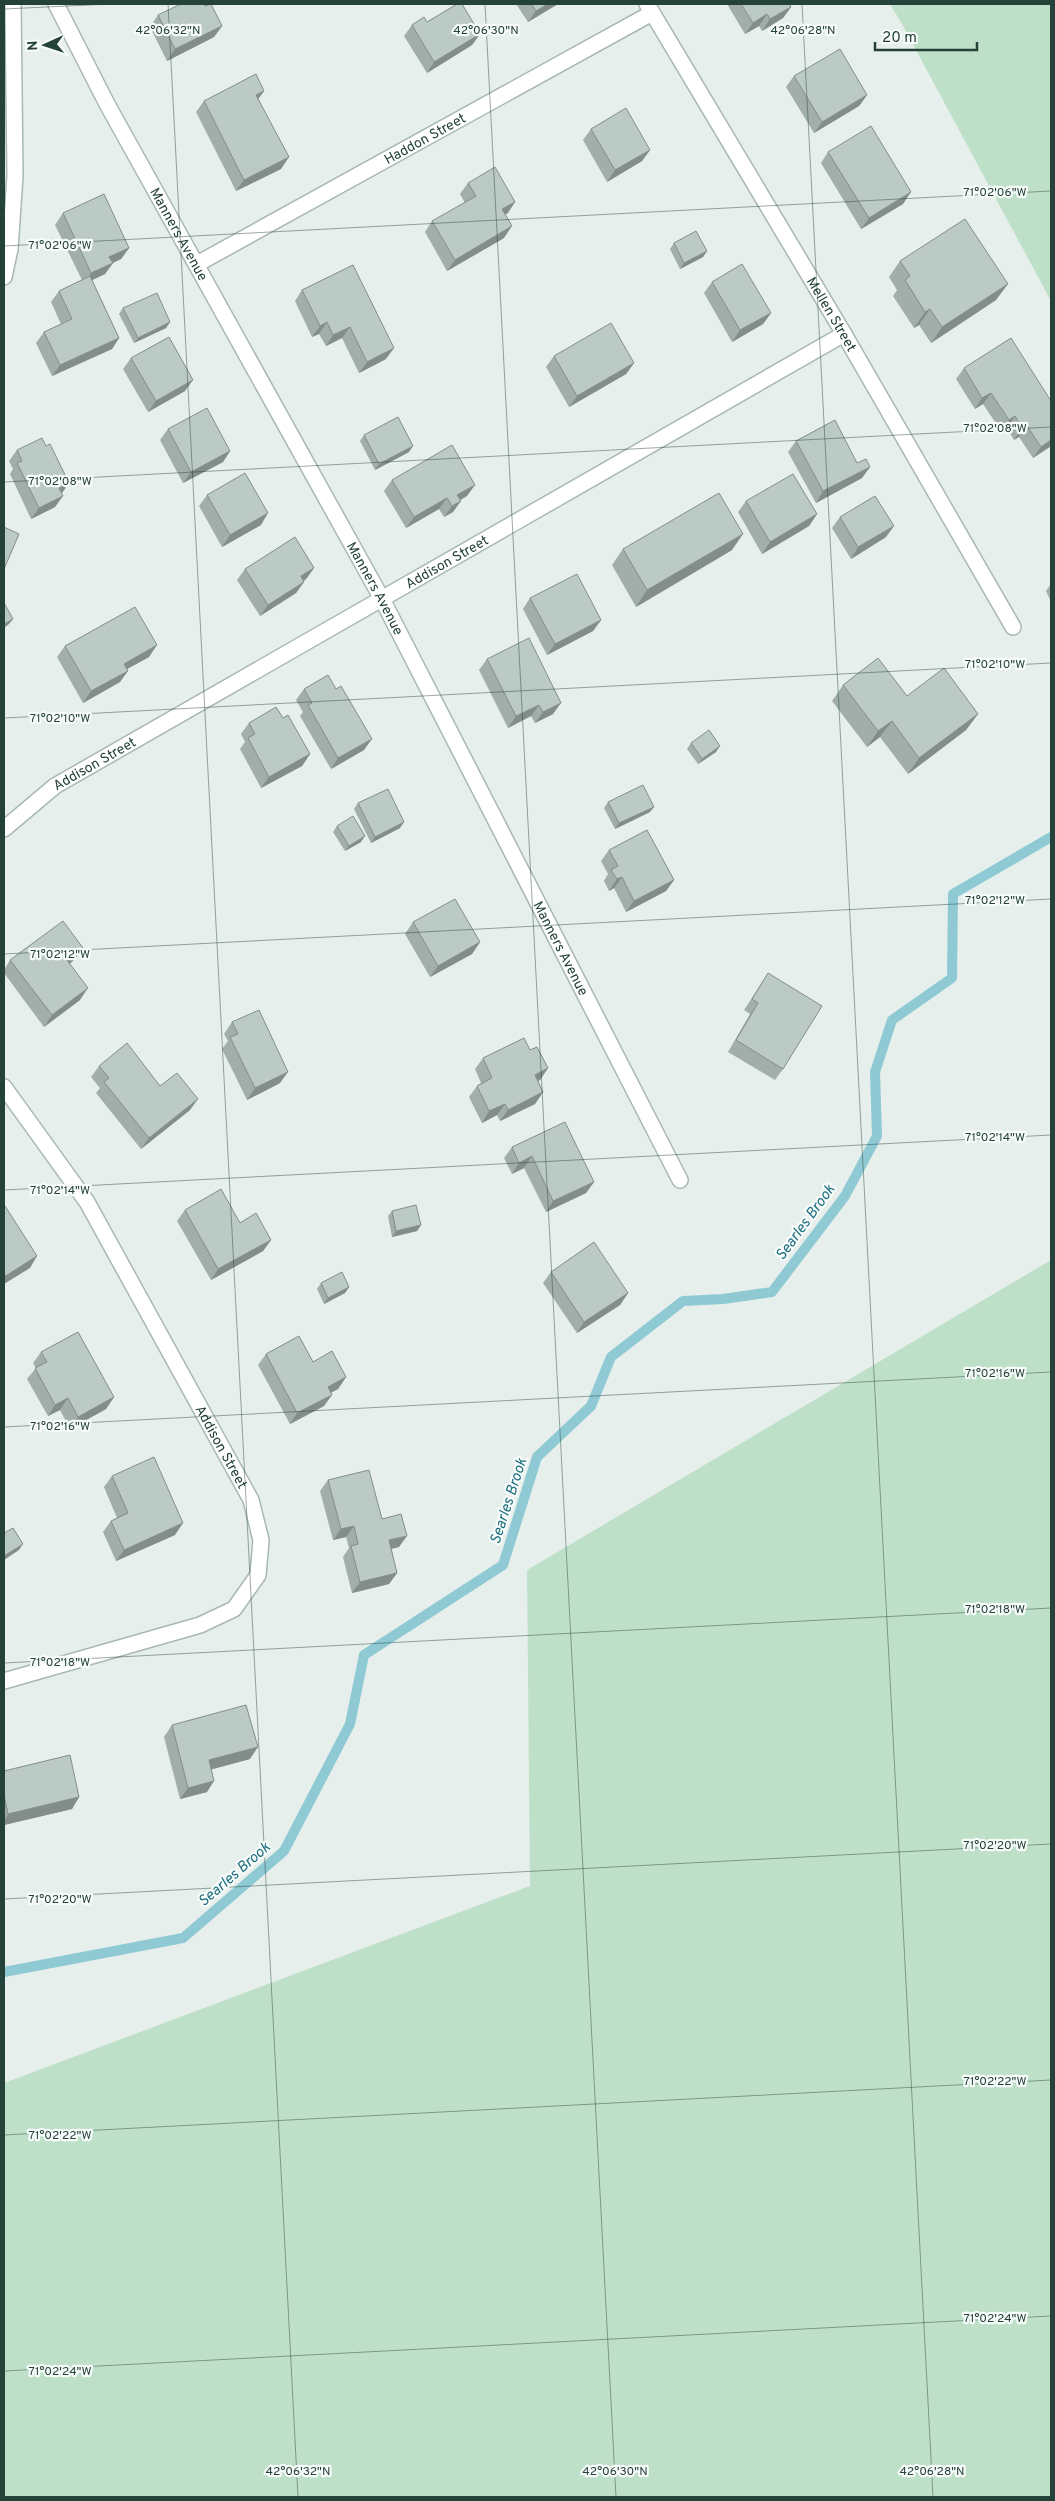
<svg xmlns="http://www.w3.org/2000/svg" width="1055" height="2501" font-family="Overpass,sans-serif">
	<rect width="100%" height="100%" fill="#e6efeb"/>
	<g fill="#bfe0c8">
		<polygon points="890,4 1051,4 1051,301 902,24"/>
		<polygon points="1051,1260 1051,2497 4,2497 4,2083 530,1886 527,1570"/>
	</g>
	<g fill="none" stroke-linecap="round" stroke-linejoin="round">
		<polyline stroke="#8ec9d4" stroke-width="10" points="4,1972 183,1938 284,1851 350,1724 364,1655 503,1565 537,1457 591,1406 611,1357 683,1301 723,1299 772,1292 845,1196 877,1136 875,1072 892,1020 952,978 953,894 1051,837"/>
		<defs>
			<g id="minor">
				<path id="s1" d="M 56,4 L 107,104 L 382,599 L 680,1180"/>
				<path id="s2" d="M 647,4 L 844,334 L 1013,627"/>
				<path id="s3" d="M 197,264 L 652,13"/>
				<polyline points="4,277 10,249 15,176 13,4"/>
				<path id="s4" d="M 4,829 L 55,786 L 844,334"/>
				<path id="s5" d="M 4,1087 L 87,1202 L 251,1500 L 261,1540 L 258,1575 L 234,1609 L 200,1625 L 4,1681"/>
			</g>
		</defs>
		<use href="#minor" stroke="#a8b8b2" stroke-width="18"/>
		<use href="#minor" stroke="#fff" stroke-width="15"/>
	</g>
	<g fill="#a1aea9">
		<polygon points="516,4 558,4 528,22"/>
		<polygon points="727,4 791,4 789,5 791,7 783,18 762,31 759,26 745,34"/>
		<polygon points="205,6 222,26 214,37 167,61 150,27 158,15"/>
		<polygon points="427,22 480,34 472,45 427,73 404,36 412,25"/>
		<polygon points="794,76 867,95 859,106 814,133 786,87"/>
		<polygon points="264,91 258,99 281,169 236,191 196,112 204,101"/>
		<polygon points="591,129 650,150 642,161 607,182 583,140"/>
		<polygon points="828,152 903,204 861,229 821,163"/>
		<polygon points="468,183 508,213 504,214 504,238 447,271 425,232 432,221 465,203 460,194"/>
		<polygon points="63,213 129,248 121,259 113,263 105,274 92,280 119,338 112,349 52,376 36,343 44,332 61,324 51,302 59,291 82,280 55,225"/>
		<polygon points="674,243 707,251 703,257 680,269 670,249"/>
		<polygon points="900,261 996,300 931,343 919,325 914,328 893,296 897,290 889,277"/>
		<polygon points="353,265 386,359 359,373 342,338 326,346 319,334 312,337 295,301 302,290"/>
		<polygon points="712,282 771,313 763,324 732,342 704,293"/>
		<polygon points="123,308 170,322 166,328 134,343 119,314"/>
		<polygon points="554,356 634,363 626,374 569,407 546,367"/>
		<polygon points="131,358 185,391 148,412 123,369"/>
		<polygon points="964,368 1051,401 1051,446 1033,458 1019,437 1014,440 1007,428 1001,431 983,404 975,409 956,379"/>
		<polygon points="168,429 230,451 223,462 183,483 160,440"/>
		<polygon points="364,435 409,452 375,470 360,441"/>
		<polygon points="796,441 857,463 870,467 862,478 816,503 788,452"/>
		<polygon points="46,446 69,483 62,493 55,507 31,519 10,474 13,469 9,461 17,450"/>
		<polygon points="392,480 467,496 460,500 453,512 444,517 439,509 406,528 384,491"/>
		<polygon points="207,495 261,525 222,547 199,506"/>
		<polygon points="746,501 817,514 809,526 762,554 738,512"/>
		<polygon points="840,517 886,537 851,559 832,528"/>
		<polygon points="623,549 732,550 636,607 612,565"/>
		<polygon points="314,568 306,579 304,581 296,593 260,616 237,580 245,569"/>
		<polygon points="1051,584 1051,602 1046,591"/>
		<polygon points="530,598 601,620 593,631 547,655 523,609"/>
		<polygon points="65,646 149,657 127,669 120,682 83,703 57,657"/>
		<polygon points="487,659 553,714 535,723 531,716 508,728 479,670"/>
		<polygon points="843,685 907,696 978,714 966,730 908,774 880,737 867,747 832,701"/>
		<polygon points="304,689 364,750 331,769 300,716 303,712 296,700"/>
		<polygon points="283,718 310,754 302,766 261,788 240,749 245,742 241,734 249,723"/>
		<polygon points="691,743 716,752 698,764 687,749"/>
		<polygon points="608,802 650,812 615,829 604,808"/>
		<polygon points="358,803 400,828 371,843 354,809"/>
		<polygon points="337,826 361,842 345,851 333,832"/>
		<polygon points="609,850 674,880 666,891 626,912 614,888 609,891 604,881 608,874 601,861"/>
		<polygon points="413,922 480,942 472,954 430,977 405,934"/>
		<polygon points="83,948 75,959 70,964 80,1000 44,1027 4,973 4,970 10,960"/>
		<polygon points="768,973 783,1069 775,1080 728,1052 750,1014 744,1010"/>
		<polygon points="232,1022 280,1083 247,1100 222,1049 228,1041 224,1034"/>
		<polygon points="530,1050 548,1068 540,1080 538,1081 543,1092 535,1104 500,1121 497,1115 482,1123 469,1097 477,1086 481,1083 475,1069 483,1058"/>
		<polygon points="99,1066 160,1086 190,1110 141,1149 96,1093 100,1088 91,1077"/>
		<polygon points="512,1147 594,1182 586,1193 546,1212 524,1168 512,1174 504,1158"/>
		<polygon points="185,1210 240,1223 271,1240 263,1251 211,1280 177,1221"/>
		<polygon points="392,1211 421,1225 417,1231 392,1237 388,1216"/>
		<polygon points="551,1272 628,1293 620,1305 577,1333 543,1283"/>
		<polygon points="321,1283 349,1287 345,1293 324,1304 317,1289"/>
		<polygon points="41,1352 114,1397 106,1409 70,1429 60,1410 48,1416 27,1379 36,1368 33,1363"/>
		<polygon points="266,1354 313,1362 346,1377 338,1389 331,1393 324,1406 290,1424 258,1365"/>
		<polygon points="112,1476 175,1535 116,1561 103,1532 111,1521 117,1518 104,1487"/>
		<polygon points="328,1480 382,1519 399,1547 391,1549 397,1573 389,1584 352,1593 343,1557 349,1548 346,1537 333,1540 320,1491"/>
		<polygon points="172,1725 250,1759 212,1769 207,1792 180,1799 164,1737"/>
		<polygon points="4,1771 79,1797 72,1809 4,1825"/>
	</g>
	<g fill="#838d89">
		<polygon points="548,4 558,4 528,22 536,11"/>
		<polygon points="791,7 783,18 762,31 770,19"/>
		<polygon points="767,14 759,26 745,34 753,23"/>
		<polygon points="222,26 214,37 167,61 175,49"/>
		<polygon points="480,34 472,45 427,73 434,62"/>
		<polygon points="264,91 256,102 256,95"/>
		<polygon points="867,95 859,106 814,133 822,122"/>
		<polygon points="650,150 642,161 607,182 615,170"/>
		<polygon points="289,157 281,169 236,191 244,180"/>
		<polygon points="911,192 903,204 861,229 869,218"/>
		<polygon points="515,202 508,213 494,221 502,209"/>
		<polygon points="512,226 504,238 447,271 455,260"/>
		<polygon points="129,248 121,259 102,268 109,257"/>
		<polygon points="707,251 703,257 680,269 684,263"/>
		<polygon points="113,263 105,274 84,284 91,273"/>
		<polygon points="1008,284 996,300 931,343 942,327"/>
		<polygon points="930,309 919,325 914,328 925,312"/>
		<polygon points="771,313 763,324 732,342 740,330"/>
		<polygon points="170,322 166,328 134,343 138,338"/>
		<polygon points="327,322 319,334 312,337 320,326"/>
		<polygon points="350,327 342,338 326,346 333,335"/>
		<polygon points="119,338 112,349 52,376 60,365"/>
		<polygon points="394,348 386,359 359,373 367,362"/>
		<polygon points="634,363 626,374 569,407 577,396"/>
		<polygon points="193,380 185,391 148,412 156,401"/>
		<polygon points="991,393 983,404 975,409 982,398"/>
		<polygon points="1015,416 1007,428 1001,431 1009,420"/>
		<polygon points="1027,426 1019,437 1014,440 1022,428"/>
		<polygon points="1051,440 1051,446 1033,458 1041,447"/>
		<polygon points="413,446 409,452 375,470 379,464"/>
		<polygon points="230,451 223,462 183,483 191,472"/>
		<polygon points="870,467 862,478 816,503 823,491"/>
		<polygon points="69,483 61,494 59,488"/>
		<polygon points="475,485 467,496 452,505 457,495"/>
		<polygon points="63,496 55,507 31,519 39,508"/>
		<polygon points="447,498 439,509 406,528 414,517"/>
		<polygon points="461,501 453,512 444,517 452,506"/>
		<polygon points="268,513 261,525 222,547 230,535"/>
		<polygon points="817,514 809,526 762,554 770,542"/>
		<polygon points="894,526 886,537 851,559 858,547"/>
		<polygon points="743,534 732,550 636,607 647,590"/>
		<polygon points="314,568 306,579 293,588 301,576"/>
		<polygon points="304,582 296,593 260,616 268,605"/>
		<polygon points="13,619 9,624 4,628 4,624"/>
		<polygon points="601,620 593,631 547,655 555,644"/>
		<polygon points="157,645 149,657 116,675 124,664"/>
		<polygon points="128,671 120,682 83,703 91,691"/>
		<polygon points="561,703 553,714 535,723 543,712"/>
		<polygon points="539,705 531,716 508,728 516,716"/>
		<polygon points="978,714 966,730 908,774 919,758"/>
		<polygon points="892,721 880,737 867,747 878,731"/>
		<polygon points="372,739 364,750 331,769 338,758"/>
		<polygon points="720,746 716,752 698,764 702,759"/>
		<polygon points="310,754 302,766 261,788 269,777"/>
		<polygon points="654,807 650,812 615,829 619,823"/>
		<polygon points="404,822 400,828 371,843 375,837"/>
		<polygon points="365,836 361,842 345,851 349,846"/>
		<polygon points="622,877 614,888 609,891 617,879"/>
		<polygon points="674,880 666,891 626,912 634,901"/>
		<polygon points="480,942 472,954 430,977 438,966"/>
		<polygon points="83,948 75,959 59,971 67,960"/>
		<polygon points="88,988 80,1000 44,1027 52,1015"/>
		<polygon points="548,1068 540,1080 527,1086 535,1075"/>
		<polygon points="288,1072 280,1083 247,1100 255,1088"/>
		<polygon points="543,1092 535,1104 500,1121 508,1110"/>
		<polygon points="198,1099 190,1110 141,1149 149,1138"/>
		<polygon points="505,1104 497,1115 482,1123 489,1111"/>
		<polygon points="532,1156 524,1168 512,1174 519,1163"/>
		<polygon points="594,1182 586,1193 546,1212 553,1201"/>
		<polygon points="421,1225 417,1231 392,1237 396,1231"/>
		<polygon points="271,1240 263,1251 211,1280 218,1269"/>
		<polygon points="37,1256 30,1268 4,1284 4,1277"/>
		<polygon points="349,1287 345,1293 324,1304 328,1298"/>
		<polygon points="628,1293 620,1305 577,1333 584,1322"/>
		<polygon points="346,1377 338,1389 320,1398 328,1387"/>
		<polygon points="332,1395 324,1406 290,1424 297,1413"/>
		<polygon points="114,1397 106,1409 70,1429 78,1417"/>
		<polygon points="68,1398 60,1410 48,1416 55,1405"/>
		<polygon points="183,1523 175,1535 116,1561 124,1550"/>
		<polygon points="354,1526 346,1537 333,1540 341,1529"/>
		<polygon points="407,1536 399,1547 381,1551 389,1540"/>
		<polygon points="23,1544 19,1550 4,1560 4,1556"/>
		<polygon points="397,1573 389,1584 352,1593 360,1582"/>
		<polygon points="258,1747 250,1759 202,1772 209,1760"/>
		<polygon points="214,1781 207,1792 180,1799 188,1788"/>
		<polygon points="79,1797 72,1809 4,1825 4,1821 8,1814"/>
	</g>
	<g fill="#bbcac4" stroke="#838d89">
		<polygon points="181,4 204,4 205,6 211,4 222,26 175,49 158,15"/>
		<polygon points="457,4 462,4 480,34 434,62 412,25 424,17 427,22"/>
		<polygon points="531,4 548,4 536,11"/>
		<polygon points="741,4 789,4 791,7 770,19 767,14 753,23"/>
		<polygon points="840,49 867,95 822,122 794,76"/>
		<polygon points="256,74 264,91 256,95 289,157 244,180 204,101"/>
		<polygon points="626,108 650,150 615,170 591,129"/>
		<polygon points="871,126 911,192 869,218 828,152"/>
		<polygon points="495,167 515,202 502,209 512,226 455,260 432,221 476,196 468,183"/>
		<polygon points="104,194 129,248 109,257 113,263 91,273 63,213"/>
		<polygon points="965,219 1008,284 942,327 930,309 925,312 905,280 910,276 900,261"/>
		<polygon points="696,231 707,251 684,263 674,243"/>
		<polygon points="742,264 771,313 740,330 712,282"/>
		<polygon points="353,265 394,348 367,362 350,327 333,335 327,322 320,326 302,290"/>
		<polygon points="90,276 119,338 60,365 44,332 72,319 59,291"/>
		<polygon points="157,293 170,322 138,338 123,308"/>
		<polygon points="611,323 634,363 577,396 554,356"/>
		<polygon points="169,337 193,380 156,401 131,358"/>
		<polygon points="1011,338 1051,401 1051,440 1041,447 1027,426 1022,428 1015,416 1009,420 991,393 982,398 964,368"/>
		<polygon points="207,408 230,451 191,472 168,429"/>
		<polygon points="398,417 413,446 379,464 364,435"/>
		<polygon points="835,420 857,463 866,459 870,467 823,491 796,441"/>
		<polygon points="42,438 46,446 50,444 69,483 59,488 63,496 39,508 17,463 22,461 17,450"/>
		<polygon points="452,445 475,485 457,495 461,501 452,506 447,498 414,517 392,480"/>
		<polygon points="245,473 268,513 230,535 207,495"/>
		<polygon points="793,474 817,514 770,542 746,501"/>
		<polygon points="719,493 743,534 647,590 623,549"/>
		<polygon points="875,496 894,526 858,547 840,517"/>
		<polygon points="4,527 19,534 4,569"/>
		<polygon points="295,537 314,568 301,576 304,582 268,605 245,569"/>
		<polygon points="577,574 601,620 555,644 530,598"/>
		<polygon points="4,603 13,619 4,624"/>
		<polygon points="135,607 157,645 124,664 128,671 91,691 65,646"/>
		<polygon points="529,638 561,703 543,712 539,705 516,716 487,659"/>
		<polygon points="878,658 907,696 944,668 978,714 919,758 892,721 878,731 843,685"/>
		<polygon points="328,675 336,689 341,686 372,739 338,758 308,705 312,703 304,689"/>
		<polygon points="276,707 283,718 288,715 310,754 269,777 248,738 255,734 249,723"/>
		<polygon points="709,730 720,746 702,759 691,743"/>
		<polygon points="643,785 654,807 619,823 608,802"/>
		<polygon points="388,789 404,822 375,837 358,803"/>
		<polygon points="353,816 365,836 349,846 337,826"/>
		<polygon points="647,830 674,880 634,901 622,877 617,879 611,870 618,866 609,850"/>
		<polygon points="455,899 480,942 438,966 413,922"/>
		<polygon points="63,921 83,948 67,960 88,988 52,1015 10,960"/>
		<polygon points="768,973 822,1006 783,1069 736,1040 758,1003 752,999"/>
		<polygon points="259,1010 288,1072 255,1088 230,1037 238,1034 232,1022"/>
		<polygon points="524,1038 530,1050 537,1047 548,1068 535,1075 543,1092 508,1110 505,1104 489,1111 477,1086 492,1078 483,1058"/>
		<polygon points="127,1043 160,1086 177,1073 198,1099 149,1138 104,1082 109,1078 99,1066"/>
		<polygon points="565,1122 594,1182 553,1201 532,1156 519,1163 512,1147"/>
		<polygon points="221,1189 240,1223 256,1213 271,1240 218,1269 185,1210"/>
		<polygon points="416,1205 421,1225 396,1231 392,1211"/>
		<polygon points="5,1206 37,1256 4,1277 4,1207"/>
		<polygon points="594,1242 628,1293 584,1322 551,1272"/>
		<polygon points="342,1272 349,1287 328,1298 321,1283"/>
		<polygon points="78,1332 114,1397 78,1417 68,1398 55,1405 35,1368 47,1362 41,1352"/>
		<polygon points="299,1336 313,1362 332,1351 346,1377 328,1387 332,1395 297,1413 266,1354"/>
		<polygon points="154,1457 183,1523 124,1550 111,1521 128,1513 112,1476"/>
		<polygon points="369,1470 382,1519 401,1514 407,1536 389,1540 397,1573 360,1582 351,1546 358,1544 354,1526 341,1529 328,1480"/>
		<polygon points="13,1528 23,1544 4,1556 4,1533"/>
		<polygon points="246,1705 258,1747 209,1760 214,1781 188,1788 172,1725"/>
		<polygon points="70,1755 79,1797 8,1814 4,1795 4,1771"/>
	</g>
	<path fill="none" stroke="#24423a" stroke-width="1" stroke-opacity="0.45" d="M 168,4 L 298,2497M 485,4 L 616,2497M 802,4 L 933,2497M 4,9 L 110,4M 4,246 L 1051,191M 4,482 L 1051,427M 4,718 L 1051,663M 4,954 L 1051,899M 4,1190 L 1051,1135M 4,1427 L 1051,1372M 4,1663 L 1051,1608M 4,1899 L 1051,1844M 4,2135 L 1051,2080M 4,2371 L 1051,2316"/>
	<g text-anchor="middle" stroke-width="4.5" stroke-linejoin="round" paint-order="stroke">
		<g font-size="14" fill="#24423a" stroke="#f7fbf9">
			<text dy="5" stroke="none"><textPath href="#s3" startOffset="260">Haddon Street</textPath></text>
			<text dy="5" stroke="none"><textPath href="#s1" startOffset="261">Manners Avenue</textPath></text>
			<text dy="5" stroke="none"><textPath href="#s2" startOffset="361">Mellen Street</textPath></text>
			<text dy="5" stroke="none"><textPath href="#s4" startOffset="518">Addison Street</textPath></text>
			<text dy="5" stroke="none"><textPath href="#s1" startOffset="666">Manners Avenue</textPath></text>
			<text dy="5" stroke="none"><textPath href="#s4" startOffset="112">Addison Street</textPath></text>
			<text dy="5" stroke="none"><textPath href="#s1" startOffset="1071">Manners Avenue</textPath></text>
			<text dy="5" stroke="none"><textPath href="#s5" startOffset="421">Addison Street</textPath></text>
		</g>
		<g font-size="15" font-style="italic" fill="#1c6f80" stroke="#f7fbf9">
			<text transform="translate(805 1222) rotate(-54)" y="5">Searles Brook</text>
			<text transform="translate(508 1501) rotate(-72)" y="5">Searles Brook</text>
			<text transform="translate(234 1874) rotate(-41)" y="5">Searles Brook</text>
		</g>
	</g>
	<g font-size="12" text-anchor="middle" fill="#24423a" stroke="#f7fbf9" stroke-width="4.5" stroke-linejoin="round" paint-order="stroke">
		<text x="168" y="34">42°06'32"N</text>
		<text x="486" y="34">42°06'30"N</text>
		<text x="803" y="34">42°06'28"N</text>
		<text x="995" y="196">71°02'06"W</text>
		<text x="60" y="249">71°02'06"W</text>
		<text x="995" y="432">71°02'08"W</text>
		<text x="60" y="485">71°02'08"W</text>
		<text x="995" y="668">71°02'10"W</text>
		<text x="60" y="722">71°02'10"W</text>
		<text x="995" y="904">71°02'12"W</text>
		<text x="60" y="958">71°02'12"W</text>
		<text x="995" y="1141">71°02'14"W</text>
		<text x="60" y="1194">71°02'14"W</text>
		<text x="995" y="1377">71°02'16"W</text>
		<text x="60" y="1430">71°02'16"W</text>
		<text x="995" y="1613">71°02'18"W</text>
		<text x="60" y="1666">71°02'18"W</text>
		<text x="995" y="1849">71°02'20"W</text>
		<text x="60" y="1903">71°02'20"W</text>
		<text x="995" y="2085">71°02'22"W</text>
		<text x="60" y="2139">71°02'22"W</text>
		<text x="995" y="2322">71°02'24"W</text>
		<text x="60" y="2375">71°02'24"W</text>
		<text x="298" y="2475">42°06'32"N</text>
		<text x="615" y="2475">42°06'30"N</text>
		<text x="932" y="2475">42°06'28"N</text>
	</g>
	<rect width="1055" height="2501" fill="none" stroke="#24423a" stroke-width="10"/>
	<g transform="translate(45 45) rotate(267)" stroke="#f7fbf9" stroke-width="4" paint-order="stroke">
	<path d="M0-4L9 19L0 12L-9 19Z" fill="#24423a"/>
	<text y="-8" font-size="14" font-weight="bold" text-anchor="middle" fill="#24423a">N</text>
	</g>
	<path d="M875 42v8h102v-8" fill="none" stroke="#24423a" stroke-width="2.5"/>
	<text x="882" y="42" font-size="15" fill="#24423a" stroke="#f7fbf9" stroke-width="4" paint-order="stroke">20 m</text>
</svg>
